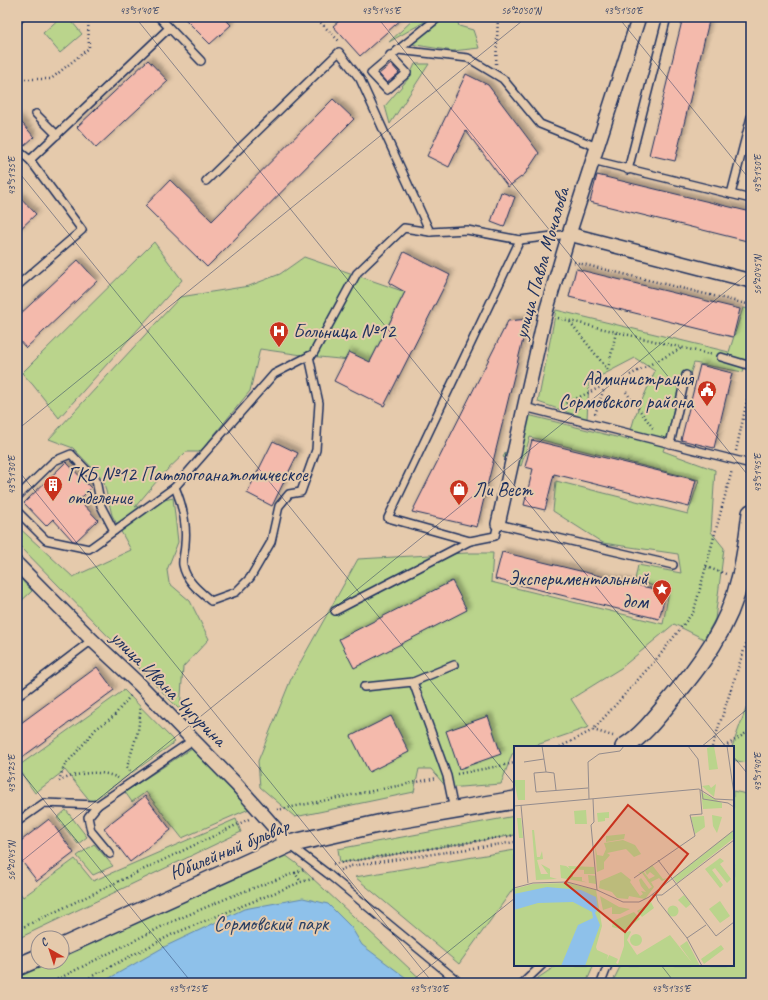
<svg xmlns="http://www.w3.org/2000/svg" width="768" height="1000" font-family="Caveat,sans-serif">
	<defs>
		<filter id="shadow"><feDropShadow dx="3.5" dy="-3.5" stdDeviation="2" flood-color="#0004"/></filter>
	</defs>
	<rect width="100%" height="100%" fill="#e5caac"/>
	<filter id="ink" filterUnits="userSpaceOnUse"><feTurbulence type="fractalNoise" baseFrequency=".025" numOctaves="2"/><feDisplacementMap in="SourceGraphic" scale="8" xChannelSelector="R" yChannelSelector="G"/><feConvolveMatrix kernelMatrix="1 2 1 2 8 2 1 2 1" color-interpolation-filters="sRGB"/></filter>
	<g filter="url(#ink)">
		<g fill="#bad48c" stroke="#6a8275">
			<polygon points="61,17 68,17 82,34 60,53 43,33"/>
			<polygon points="416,17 433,17 389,42"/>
			<polygon points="445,17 456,17 459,26 473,30 479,48 453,51 416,45 410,43"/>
			<polygon points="415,64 429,64 390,124 385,106 408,79"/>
			<polygon points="154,242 182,280 59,418 33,385 22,373"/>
			<polygon points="304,257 405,292 370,362 309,356 260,349 250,391 200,452 186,452 162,475 135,507 173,498 178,542 167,570 169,583 190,601 209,639 183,667 180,710 17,543 17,526 73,577 131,550 112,515 103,479 73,448 49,439 180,297 249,286 280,274"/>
			<polygon points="743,308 751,309 751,344 743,372 694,363 663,451 715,470 711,532 724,548 715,619 704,639 674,624 621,668 571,699 589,727 531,747 515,747 515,753 512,754 501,784 447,788 431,769 419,769 414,792 295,817 260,787 258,761 291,679 358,559 467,553 493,553 491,582 663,624 669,591 635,580 638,565 681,573 678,554 603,543 553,511 556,481 688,514 699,480 530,437 521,466 503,457 528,415 628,440 635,416 655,371 635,358 589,382 587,419 538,402 556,310 729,352"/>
			<polygon points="17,575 32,591 17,605"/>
			<polygon points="124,690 175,742 91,802 65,770 35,793 17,767"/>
			<polygon points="751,695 751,764 733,760 733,747 732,747"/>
			<polygon points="192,748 249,809 182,838 146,792 132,802 125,792"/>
			<polygon points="733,791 751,795 751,983 612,983 621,965 733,965"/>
			<polygon points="66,810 87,837 78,844 57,818"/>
			<polygon points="515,816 515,835 340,863 338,849"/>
			<polygon points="236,819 241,832 17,939 17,889 23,897 75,859 93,881"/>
			<polygon points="94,844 113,866 93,875 77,856"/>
			<polygon points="515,850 515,890 513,889 459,964 355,877"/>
			<polygon points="285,855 296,863 425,983 17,983 17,979 26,972 47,962 62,962 62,955"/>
			<polygon points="557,965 594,965 586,983 536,983 538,978"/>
		</g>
		<polygon fill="#8ec1ea" stroke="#6087b2" points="303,898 328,904 351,927 362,945 413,983 101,983 164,947 244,909"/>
		<g fill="#f4baac" stroke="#1b2f5e" filter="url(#shadow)">
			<polygon points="183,17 223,17 231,25 210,44"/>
			<polygon points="344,17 404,17 360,56 333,26"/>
			<polygon points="683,17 710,17 675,161 649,155"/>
			<polygon points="148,60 168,81 96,148 77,127"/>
			<polygon points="391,64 399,73 387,83 379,74"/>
			<polygon points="466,74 488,85 539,153 525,174 508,187 466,131 449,167 427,156"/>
			<polygon points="333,99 354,119 207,267 145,206 170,180 212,221"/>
			<polygon points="17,117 34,137 24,146 17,138"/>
			<polygon points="597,175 751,212 751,242 590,202"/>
			<polygon points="501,192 515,197 504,227 491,222"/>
			<polygon points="17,194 36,214 17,232"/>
			<polygon points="404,252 450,275 384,406 334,381 349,352 370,362 405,292 389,283"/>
			<polygon points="78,260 97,281 26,348 17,338 17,317"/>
			<polygon points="576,269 740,309 733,337 569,297"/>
			<polygon points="528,319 477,527 412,512 508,321"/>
			<polygon points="700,365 732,373 714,448 681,440"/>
			<polygon points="532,440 696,480 689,507 554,474 545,510 524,505 533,469 525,467"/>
			<polygon points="273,441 298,453 272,506 247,493"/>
			<polygon points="66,462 91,488 79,500 98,520 76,541 73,541 53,519 46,526 24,503"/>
			<polygon points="502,552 666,592 659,619 495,579"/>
			<polygon points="452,581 467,610 354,668 339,639"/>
			<polygon points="97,667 114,690 17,761 17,726"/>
			<polygon points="391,716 409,752 369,772 351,736"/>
			<polygon points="488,716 501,754 459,769 446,731"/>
			<polygon points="145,796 171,830 130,862 104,828"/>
			<polygon points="49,819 74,853 37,881 17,855 17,844"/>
		</g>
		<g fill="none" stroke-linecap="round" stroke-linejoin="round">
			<defs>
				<g id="service">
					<polyline points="159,17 201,61"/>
					<polyline points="17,21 21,17"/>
					<polyline points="398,50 439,17"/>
					<polyline points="390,55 407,73 387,90 371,73 398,50 468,58 503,79 540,124 597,147"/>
					<polyline points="36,114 57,135"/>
					<polyline points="17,150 30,160 82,230 17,286"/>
					<polyline points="30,160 169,28"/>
					<polyline points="592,160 751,199"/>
					<polyline points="628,170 667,17"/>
					<polyline points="206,181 339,52 360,79 430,232 467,230 520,240 569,234"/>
					<polyline points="731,194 751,117"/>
					<polyline points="520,240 388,518 470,541 495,536 498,524 673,565"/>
					<polyline points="721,357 751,366"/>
					<polyline points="524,407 751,464"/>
					<polyline points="670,444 686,375"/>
					<path d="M 175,487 C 182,504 187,525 185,544 C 185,551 182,559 183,565 C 186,581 199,591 211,601 L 236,592 L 250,578 L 271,542 L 279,506 L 289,494 L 301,492 L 316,450 L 319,403 L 309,356"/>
					<polyline points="17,497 54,461 71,454 96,480 101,506 114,531"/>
					<polyline points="17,511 46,540 89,549 175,487 274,374 313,354 357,273 404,228 430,232"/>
					<polyline points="335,611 470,541"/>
					<polyline points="413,682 454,665"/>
					<polyline points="364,687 413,682 447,776 454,810"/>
					<polyline points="17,697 92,640"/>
					<polyline points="98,805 88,817 91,831 110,854"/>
					<polyline points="17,822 44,803 98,805 193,740"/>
					<polyline points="291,846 328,874 460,983"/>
					<polyline points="523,983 542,965"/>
					<polyline points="601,983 608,965"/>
				</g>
				<g id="minor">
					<polyline points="569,234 751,281"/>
					<polyline points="498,524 545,315 569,234 639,17"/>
					<polyline points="17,564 92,640 140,685 193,740 237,785 289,844"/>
				</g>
				<g id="tertiary">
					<path d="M 624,747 C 641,737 656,718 669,702 C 700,666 729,627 740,579 C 746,558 748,535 751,513"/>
					<polyline points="62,947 289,844 391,821 515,800"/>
					<polyline points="17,967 38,958"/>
				</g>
			</defs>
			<use href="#service" stroke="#1b2f5e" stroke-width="10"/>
			<use href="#minor" stroke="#1b2f5e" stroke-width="16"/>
			<use href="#tertiary" stroke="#1b2f5e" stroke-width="20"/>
			<g stroke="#1b2f5e" stroke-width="2.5" stroke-dasharray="1 3" stroke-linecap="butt">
				<polyline points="315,17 340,42"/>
				<polyline points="496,64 498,17"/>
				<polyline points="17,79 51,79 89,48 88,17"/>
				<polyline points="574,262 751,305"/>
				<polyline points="558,318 713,355"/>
				<polyline points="570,322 608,370"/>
				<polyline points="608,369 616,332"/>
				<polyline points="630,375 682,348"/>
				<polyline points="626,392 653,428"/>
				<polyline points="747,399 751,400"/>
				<polyline points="562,405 601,387"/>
				<polyline points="595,414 604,389"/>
				<polyline points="736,451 751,382"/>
				<polyline points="83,504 90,501"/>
				<polyline points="706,567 726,574"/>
				<polyline points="593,730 613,736"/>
				<polyline points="560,747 593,730 660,655 694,611 732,470"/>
				<polyline points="712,747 751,629"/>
				<polyline points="724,747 751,730"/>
				<polyline points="130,771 127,767 138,731 141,706"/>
				<polyline points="457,774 515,763"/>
				<polyline points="59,781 64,766 75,754 96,729 114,716 131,695"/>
				<path d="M 59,781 C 77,773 101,769 118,778"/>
				<polyline points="277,810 437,778"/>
				<polyline points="333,864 515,835"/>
				<polyline points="340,870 351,866 515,842"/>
				<polyline points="295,873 304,869"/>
				<polyline points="17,930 249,819"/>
				<polyline points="50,983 169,923 237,894 295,873 301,882"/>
				<polyline points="79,983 173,934 301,882 316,878"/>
			</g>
			<use href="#service" stroke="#e5caac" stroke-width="7"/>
			<use href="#minor" stroke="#e5caac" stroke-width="13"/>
			<use href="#tertiary" stroke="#e5caac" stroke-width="17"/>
		</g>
	</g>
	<path fill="none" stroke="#1b2f5e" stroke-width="1" stroke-opacity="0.45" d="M 135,17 L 726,747M 377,17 L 751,479M 618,17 L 751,181M 17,170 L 515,785M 17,430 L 527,17M 17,469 L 433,983M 701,747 L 751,706M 733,756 L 751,778M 17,767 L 192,983M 17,865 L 751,271M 661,965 L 675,983M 409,983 L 515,898"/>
	<defs>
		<symbol id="hospital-pin" viewBox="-11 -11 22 30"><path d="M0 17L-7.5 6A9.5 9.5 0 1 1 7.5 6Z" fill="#c8321e" stroke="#e5caac"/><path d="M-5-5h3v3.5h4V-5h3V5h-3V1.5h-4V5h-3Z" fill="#fff"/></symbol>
		<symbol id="civic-pin" viewBox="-11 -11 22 30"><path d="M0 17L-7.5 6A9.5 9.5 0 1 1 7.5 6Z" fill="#c8321e" stroke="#e5caac"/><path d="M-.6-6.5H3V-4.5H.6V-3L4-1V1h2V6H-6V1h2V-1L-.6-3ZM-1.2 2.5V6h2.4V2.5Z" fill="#fff"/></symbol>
		<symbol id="building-pin" viewBox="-11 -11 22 30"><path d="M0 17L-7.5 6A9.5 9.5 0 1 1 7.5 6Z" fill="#c8321e" stroke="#e5caac"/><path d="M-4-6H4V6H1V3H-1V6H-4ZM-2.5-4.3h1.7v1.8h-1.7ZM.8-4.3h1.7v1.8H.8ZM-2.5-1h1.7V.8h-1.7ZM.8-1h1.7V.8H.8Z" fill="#fff"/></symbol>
		<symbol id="shop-pin" viewBox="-11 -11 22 30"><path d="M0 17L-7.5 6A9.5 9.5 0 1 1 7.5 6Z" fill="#c8321e" stroke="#e5caac"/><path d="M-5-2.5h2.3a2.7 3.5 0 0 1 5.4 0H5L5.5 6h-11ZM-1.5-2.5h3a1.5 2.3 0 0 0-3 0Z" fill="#fff"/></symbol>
		<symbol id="sight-pin" viewBox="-11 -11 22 30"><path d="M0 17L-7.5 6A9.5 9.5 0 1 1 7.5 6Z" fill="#c8321e" stroke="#e5caac"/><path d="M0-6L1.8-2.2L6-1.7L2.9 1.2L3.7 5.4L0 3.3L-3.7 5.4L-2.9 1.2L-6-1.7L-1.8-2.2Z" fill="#fff"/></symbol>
	</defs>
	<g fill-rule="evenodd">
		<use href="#hospital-pin" x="268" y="320" width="22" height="30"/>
		<use href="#civic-pin" x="696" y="379" width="22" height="30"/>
		<use href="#building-pin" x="42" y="474" width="22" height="30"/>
		<use href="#shop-pin" x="448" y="478" width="22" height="30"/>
		<use href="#sight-pin" x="651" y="578" width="22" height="30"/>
	</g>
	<g text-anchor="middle" stroke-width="4" stroke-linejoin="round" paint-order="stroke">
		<g font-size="20" fill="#1b2f5e" stroke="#e5caac">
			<text transform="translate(541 263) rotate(-74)" y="7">улица Павла Мочалова</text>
			<text transform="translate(169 688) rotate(45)" y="7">улица Ивана Чугурина</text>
			<text transform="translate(229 849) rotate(-23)" y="7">Юбилейный бульвар</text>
		</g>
		<g font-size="20" fill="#1b2f5e" stroke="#e5caac" text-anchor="start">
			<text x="293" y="338">Больница №12</text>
			<text x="693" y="385" text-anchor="end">Администрация<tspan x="693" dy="23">Сормовского района</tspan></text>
			<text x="67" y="481">ГКБ №12 Патологоанатомическое<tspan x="67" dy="23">отделение</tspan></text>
			<text x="473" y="496">Ли Вест</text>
			<text x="648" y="585" text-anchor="end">Экспериментальный<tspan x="648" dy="23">дом</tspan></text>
		</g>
		<g font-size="20" fill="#2b4063" stroke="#e5caac">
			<text x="271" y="930">Сормовский парк</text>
		</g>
	</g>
	<g transform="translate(514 746)">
		<rect width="220" height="220" fill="#e5caac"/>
		<path d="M 200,0 L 204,23 L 195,24 L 193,2 ZM 0,34 L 11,34 L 11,54 L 4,54 ZM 202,38 L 200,51 L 188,40 L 195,39 L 197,42 ZM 187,46 L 208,57 L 208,62 L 189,63 ZM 72,64 L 73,78 L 61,78 L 60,65 ZM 95,66 L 95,72 L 91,72 L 91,75 L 84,76 L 83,67 ZM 198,69 L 208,71 L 203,87 L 199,80 ZM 190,70 L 191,81 L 181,88 L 177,71 ZM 3,72 L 7,72 L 9,92 L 5,92 ZM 18,84 L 20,84 L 23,111 L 26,111 L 28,105 L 29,113 L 23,114 L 27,128 L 34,128 L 27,118 L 36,123 L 36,131 L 43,133 L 22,134 ZM 220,84 L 220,92 L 163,137 L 159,132 ZM 111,88 L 110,93 L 92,96 L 92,90 ZM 109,94 L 121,99 L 127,108 L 120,111 L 112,103 L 93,107 L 96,109 L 90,116 L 90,123 L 83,126 L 81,99 L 83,109 L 89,110 L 92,103 L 90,97 ZM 206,112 L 210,115 L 206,118 L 217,133 L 213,137 L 201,122 L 198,124 L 209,139 L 206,142 L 191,123 ZM 46,119 L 52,120 L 59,125 L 59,131 L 68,131 L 68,135 L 75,137 L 74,129 L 82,130 L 82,138 L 47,132 ZM 138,119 L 149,133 L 154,132 L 148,135 L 145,132 L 137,136 L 140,141 L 131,153 L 115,150 L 114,153 L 103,152 L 98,146 L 85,142 L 86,135 L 107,126 L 117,134 L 116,136 L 126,150 L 129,148 L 127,145 L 132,146 L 127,140 L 125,134 L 127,132 L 135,143 L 138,141 L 128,127 L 124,127 L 129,125 L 135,133 L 141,130 L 136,126 L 133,129 L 131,125 ZM 54,120 L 80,121 L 81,128 L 70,128 L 70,124 L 56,123 ZM 54,137 L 82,144 L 88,180 L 82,201 L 83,204 L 94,209 L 93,214 L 95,209 L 104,213 L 102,217 L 104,218 L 110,200 L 110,187 L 116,185 L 117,186 L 113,194 L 123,209 L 156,189 L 179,218 L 166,200 L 173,195 L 186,220 L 0,220 L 0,143 L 19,138 ZM 170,149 L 177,158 L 172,162 L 164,154 ZM 86,150 L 105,161 L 116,163 L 106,168 L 98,168 L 98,161 L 89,164 ZM 206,155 L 216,170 L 206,177 L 195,163 ZM 137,156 L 140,162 L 128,171 L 123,165 ZM153.5 165a5.5 5.5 0 1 1 11 0a5.5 5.5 0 1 1-11 0ZM 120,166 L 126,173 L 110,184 L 98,181 L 99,175 ZM116 194a6 6 0 1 1 12 0a6 6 0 1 1-12 0ZM 207,199 L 210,203 L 190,218 L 187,213 Z" fill="#bad48c"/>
		<path d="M 33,141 L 67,144 L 82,151 L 84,163 L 81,167 L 86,179 L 71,220 L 47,220 L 64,179 L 79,172 L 78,166 L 59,156 L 24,157 L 0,164 L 0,148 Z" fill="#8ec1ea"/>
		<path fill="none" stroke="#948c8d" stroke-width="1" d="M 28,0 L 32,26 L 20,27 L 22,46 L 74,42M 174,0 L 184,13 L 189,53 L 214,57 L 220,61M 213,0 L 220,48M 10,16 L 30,13M 32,26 L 40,27 L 42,44M 75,53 L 74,16 L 85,8 L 106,5 L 110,0M 79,53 L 80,76 L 77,79 L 83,144M 7,59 L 14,137M 0,60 L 185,43 L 201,53 L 220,54M 144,114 L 202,190 L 220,176M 120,132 L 181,90 L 176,69 L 188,68 L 186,44M 0,142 L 19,137 L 53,136 L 83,144 L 109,156 L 125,156 L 135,151 L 220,84M 138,149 L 148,149 L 220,94M 142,149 L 144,155 L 173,192 L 188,220M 173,192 L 192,179"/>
		<path fill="#c8321e" fill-opacity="0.15" stroke="#c8321e" stroke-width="2" d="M 114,59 L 174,108 L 111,186 L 51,137 Z"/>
		<rect width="220" height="220" fill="none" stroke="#1b2f5e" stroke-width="2"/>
	</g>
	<rect width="768" height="1000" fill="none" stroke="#e5caac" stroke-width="44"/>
	<g transform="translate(50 950) rotate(321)"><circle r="19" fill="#e5caac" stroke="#948c8d"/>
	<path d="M0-3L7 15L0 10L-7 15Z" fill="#c8321e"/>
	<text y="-6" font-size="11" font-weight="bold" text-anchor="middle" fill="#1b2f5e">С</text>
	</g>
	<rect x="22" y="22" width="724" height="956" fill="none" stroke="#1b2f5e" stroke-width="1.5"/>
	<g font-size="10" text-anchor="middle" fill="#1b2f5e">
		<text x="139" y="14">43°51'40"E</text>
		<text x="381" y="14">43°51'45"E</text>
		<text x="521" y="14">56°20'50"N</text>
		<text x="623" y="14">43°51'50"E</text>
		<text transform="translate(757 174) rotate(-90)" y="4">43°51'50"E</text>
		<text transform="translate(11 176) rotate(-90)" y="4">43°51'35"E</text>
		<text transform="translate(757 275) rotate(-90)" y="4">56°20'45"N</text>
		<text transform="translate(757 473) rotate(-90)" y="4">43°51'45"E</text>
		<text transform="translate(11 475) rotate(-90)" y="4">43°51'30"E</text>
		<text transform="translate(757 772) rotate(-90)" y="4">43°51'40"E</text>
		<text transform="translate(11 774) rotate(-90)" y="4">43°51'25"E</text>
		<text transform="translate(11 861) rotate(-90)" y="4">56°20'45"N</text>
		<text x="188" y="992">43°51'25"E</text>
		<text x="429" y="992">43°51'30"E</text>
		<text x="671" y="992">43°51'35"E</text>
	</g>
</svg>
